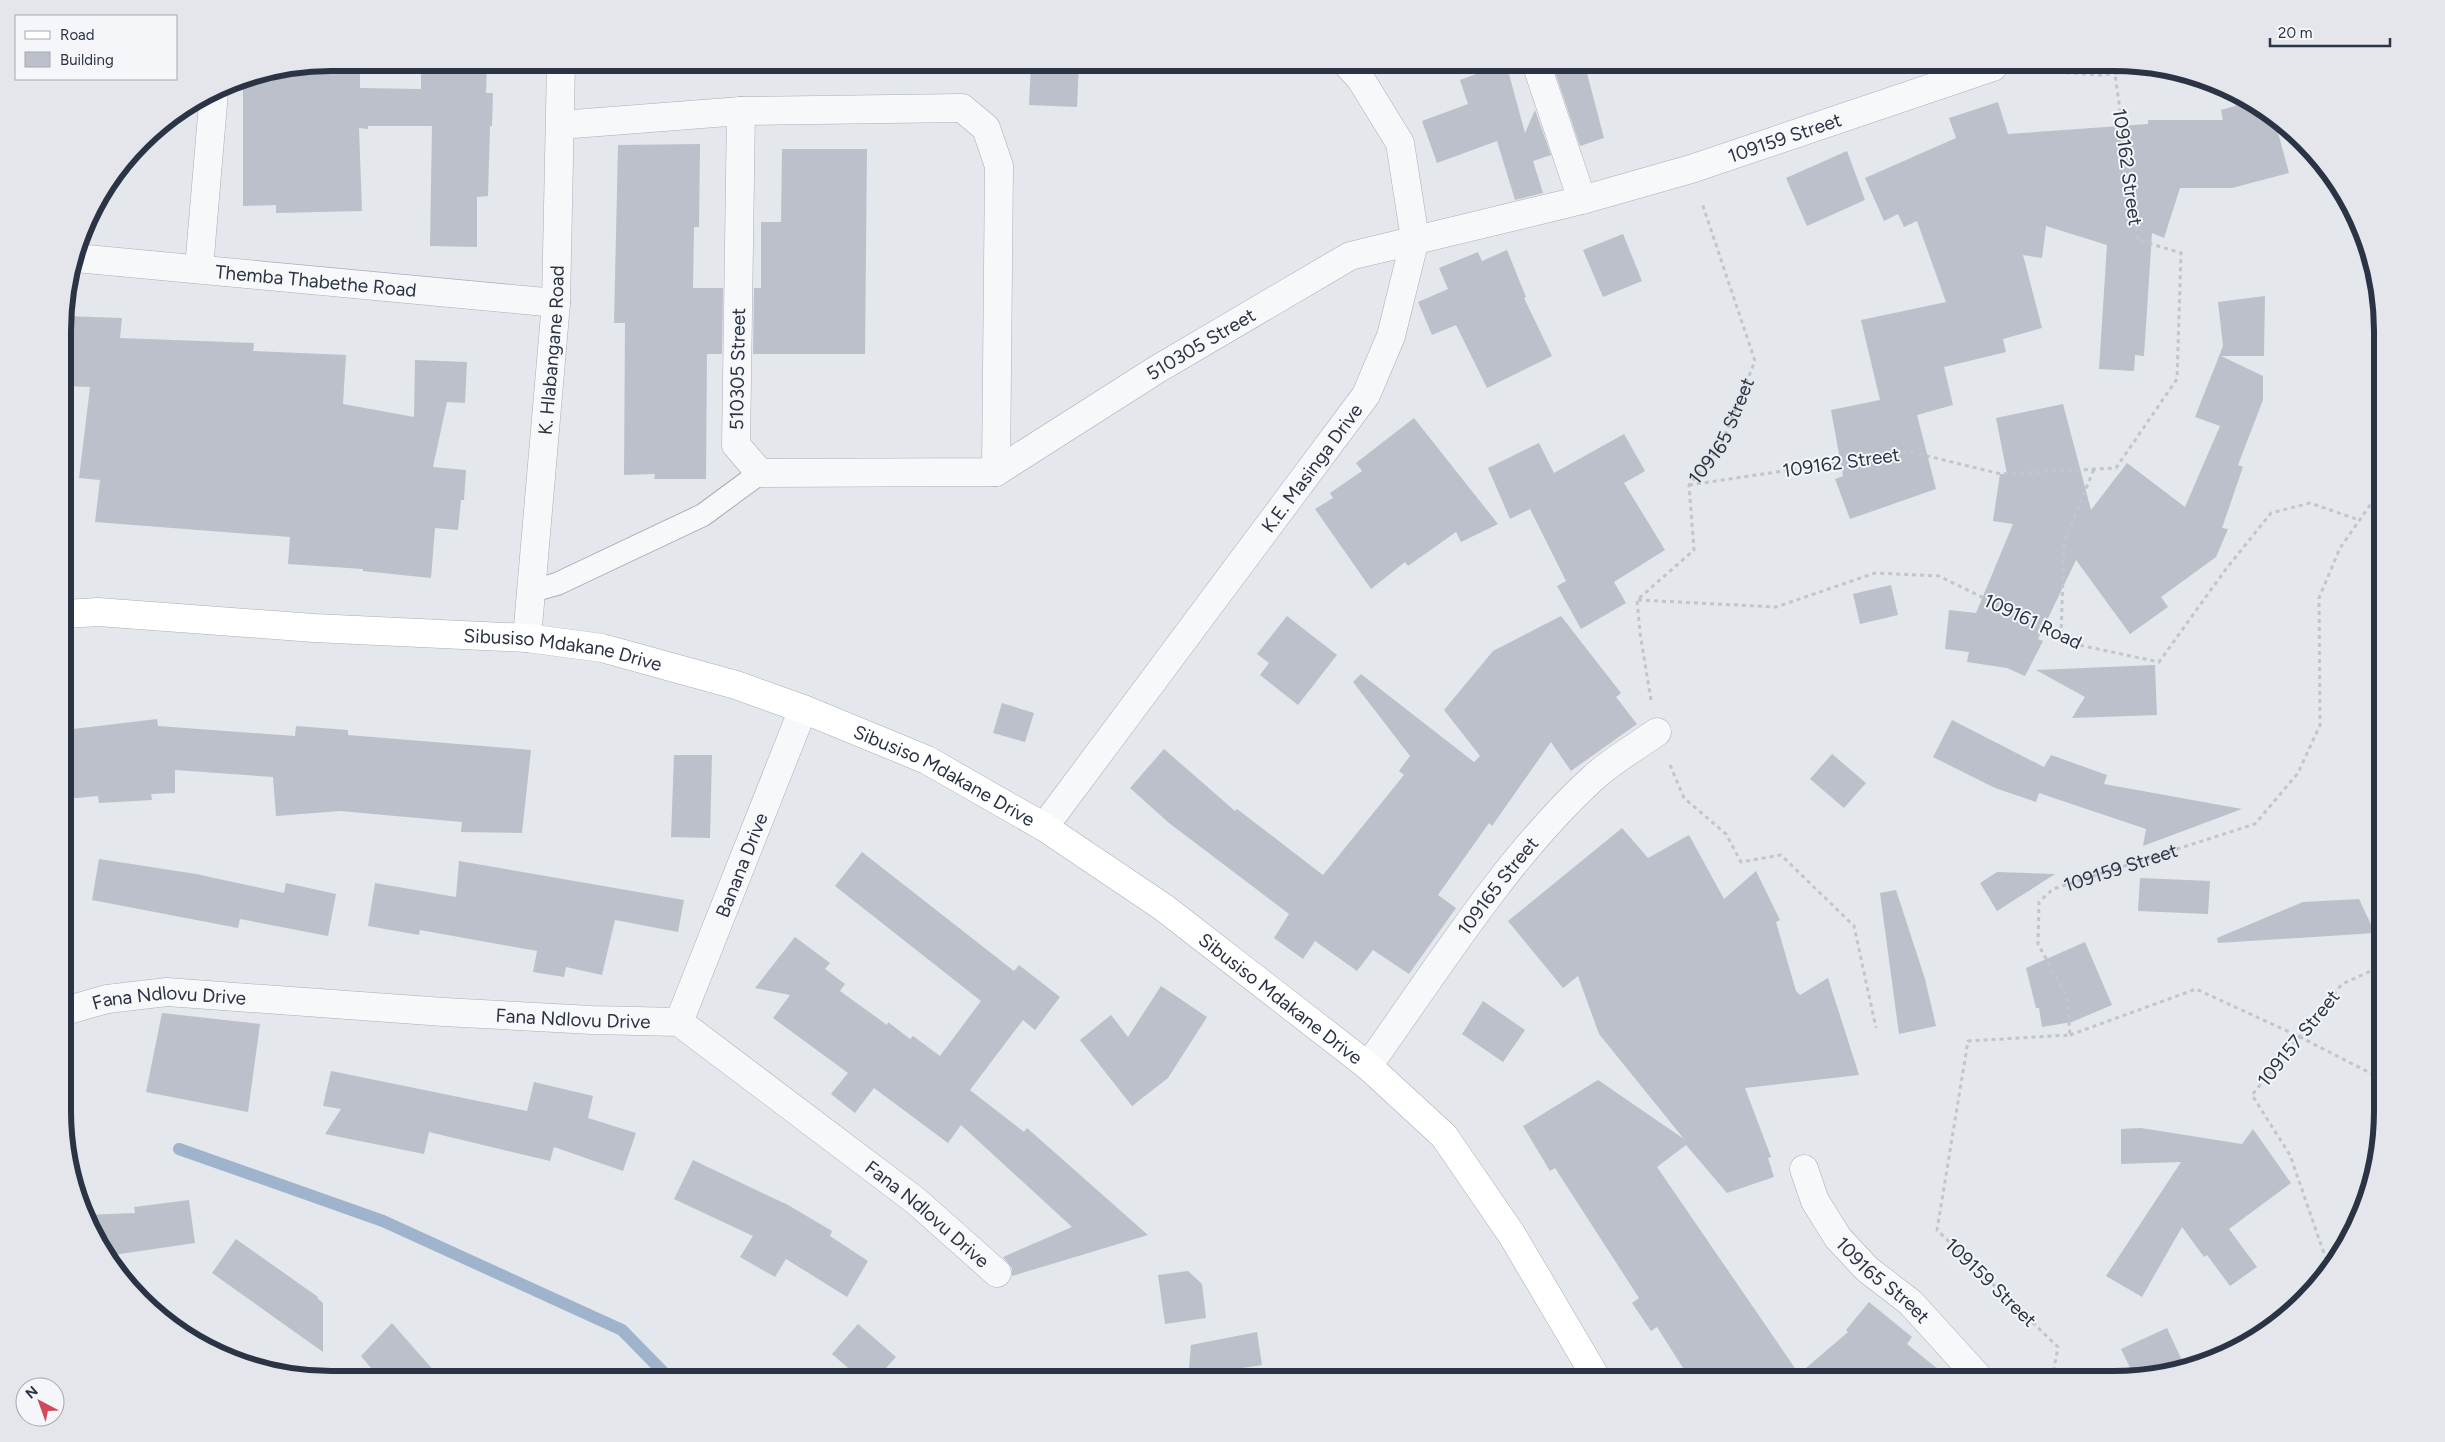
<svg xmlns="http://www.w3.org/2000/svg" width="2445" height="1442" font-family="Figtree,sans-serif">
	<rect width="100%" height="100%" fill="#e4e7ec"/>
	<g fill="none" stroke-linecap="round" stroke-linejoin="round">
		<polyline stroke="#9fb4cc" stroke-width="12" points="179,1149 383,1221 622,1330 670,1379"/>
	</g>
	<g fill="#bbc0ca">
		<polygon points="432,62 487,62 486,93 493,93 492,126 490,126 488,196 477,197 477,247 430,246 432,126 368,126 368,129 359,128 362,211 276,213 276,205 243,206 243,80 317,65 317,71 360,71 360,88 421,89 421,70 432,70"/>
		<polygon points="1031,62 1079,62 1077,107 1029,105"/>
		<polygon points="1557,62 1584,62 1604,138 1580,146 1554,69"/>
		<polygon points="1506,63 1525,133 1535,110 1551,155 1533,161 1543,193 1515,200 1497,141 1437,163 1422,121 1468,104 1460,80"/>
		<polygon points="2252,101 2274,118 2289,173 2232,188 2180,188 2164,238 2152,233 2144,356 2135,355 2134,371 2099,369 2107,245 2046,226 2042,258 2023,255 2042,328 2003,339 2006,352 1944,367 1953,405 1917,415 1936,489 1850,519 1835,479 1843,476 1831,410 1880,400 1861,320 1946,302 1917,221 1904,227 1898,214 1884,221 1865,178 1956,138 1949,118 1998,102 2008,134 2148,124 2148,120 2223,120 2221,110"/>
		<polygon points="700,144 699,227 694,227 693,288 723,288 722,354 707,354 706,479 654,479 655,474 624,475 625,323 614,323 618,145"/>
		<polygon points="782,149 867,149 865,354 753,354 754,288 761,288 761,222 781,222"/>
		<polygon points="1847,151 1865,200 1807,226 1786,178"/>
		<polygon points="1623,234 1642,281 1603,297 1583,250"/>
		<polygon points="1507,250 1526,297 1524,298 1552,356 1487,388 1456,325 1432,335 1418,302 1448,289 1439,268 1478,252 1482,261"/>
		<polygon points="2265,296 2264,356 2221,356 2263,376 2263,400 2238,465 2243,467 2222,528 2228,529 2216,557 2161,597 2168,607 2130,634 2076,560 2038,639 2043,641 2025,676 2007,668 1967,662 1969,652 1945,649 1949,610 1976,613 2013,524 1993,521 2000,474 2007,474 1996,418 2063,404 2091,510 2127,463 2185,507 2220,426 2195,417 2223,346 2218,302"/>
		<polygon points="65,316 122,318 120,338 254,343 253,351 346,355 343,404 414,417 415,360 467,362 465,403 447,402 433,467 466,470 464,500 461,500 458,530 435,528 431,578 363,571 363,569 288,564 290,537 95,522 100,480 79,478 90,387 65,386"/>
		<polygon points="1414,418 1498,524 1461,542 1456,532 1408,566 1405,562 1371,589 1315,509 1333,498 1330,493 1362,471 1356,463"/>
		<polygon points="1624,434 1645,471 1624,483 1665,550 1614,582 1626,603 1581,629 1557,586 1566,581 1530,509 1510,519 1488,468 1539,443 1554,473"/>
		<polygon points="1891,585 1898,615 1860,624 1853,594"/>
		<polygon points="1287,616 1337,655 1298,705 1260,675 1269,663 1257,654"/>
		<polygon points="1561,616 1621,693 1616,697 1637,724 1571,771 1551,742 1492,826 1489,823 1438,895 1456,908 1409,974 1373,950 1357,971 1315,941 1303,959 1274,938 1289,914 1169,823 1130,788 1164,749 1235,811 1237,809 1323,875 1404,775 1399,771 1410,756 1353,682 1361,674 1474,762 1480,756 1444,710 1493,651"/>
		<polygon points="2155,665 2157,715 2072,718 2085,697 2036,670"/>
		<polygon points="1002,703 1034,713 1025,742 993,733"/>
		<polygon points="157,719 158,726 295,736 296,726 348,730 348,735 531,750 522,833 461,832 462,822 340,811 276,816 273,777 175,770 175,793 151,794 152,800 99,803 98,796 65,799 65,730"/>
		<polygon points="1952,720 2044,767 2051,755 2107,775 2104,784 2242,809 2143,846 2146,829 2039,793 2036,802 1995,788 1933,757"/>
		<polygon points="1832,754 1866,783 1844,808 1810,779"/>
		<polygon points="674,755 712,755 710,838 671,837"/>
		<polygon points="1622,828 1648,858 1689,835 1724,899 1756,871 1780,920 1776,922 1796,991 1800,995 1828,978 1859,1075 1745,1088 1771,1157 1768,1158 1774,1177 1727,1193 1686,1145 1657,1167 1799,1374 1848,1332 1846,1330 1869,1302 1912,1337 1907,1344 1950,1379 1690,1379 1657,1327 1651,1331 1632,1303 1639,1298 1555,1168 1550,1171 1523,1126 1598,1080 1684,1139 1599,1034 1578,976 1563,988 1508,921"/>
		<polygon points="862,852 1014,971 1019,965 1060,997 1035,1030 1023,1020 970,1090 1024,1132 1027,1128 1148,1235 1012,1276 1012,1268 1003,1257 1072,1227 961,1125 948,1143 874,1088 855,1113 831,1094 848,1073 773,1018 790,995 755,988 795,937 830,963 825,969 845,984 840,991 887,1025 888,1022 910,1039 913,1036 940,1056 981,1001 835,886"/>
		<polygon points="99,859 196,874 284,893 286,883 336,894 328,936 240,919 238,928 92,900"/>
		<polygon points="459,861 684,900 678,932 615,920 602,975 566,967 564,977 533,972 537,951 420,930 419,935 368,926 375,883 456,897"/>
		<polygon points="1997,872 2055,874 1997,911 1980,883"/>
		<polygon points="2140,878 2210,881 2208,914 2138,911"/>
		<polygon points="1896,890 1925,979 1936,1026 1899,1034 1880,893"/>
		<polygon points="2359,899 2375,933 2218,943 2217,938 2303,902"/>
		<polygon points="2085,942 2112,1005 2072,1022 2042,1027 2039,1008 2036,1008 2026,968"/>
		<polygon points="1161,986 1207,1017 1168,1078 1132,1106 1080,1040 1111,1015 1128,1037"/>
		<polygon points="1483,1001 1525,1030 1503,1062 1462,1034"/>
		<polygon points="162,1013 260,1024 248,1112 146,1092"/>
		<polygon points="331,1071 527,1111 534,1082 593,1096 588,1118 636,1133 623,1171 554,1147 550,1161 429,1132 424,1154 325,1134 341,1109 323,1106"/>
		<polygon points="2141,1128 2242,1144 2253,1129 2291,1183 2229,1229 2257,1267 2230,1286 2207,1255 2204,1257 2182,1227 2142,1297 2106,1276 2181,1162 2121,1164 2121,1129"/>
		<polygon points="693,1160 788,1205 832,1231 830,1236 868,1261 847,1297 786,1259 775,1277 740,1257 753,1236 674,1199"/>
		<polygon points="189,1200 195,1243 106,1256 85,1215 135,1213 134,1207"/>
		<polygon points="236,1239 318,1297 317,1298 323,1303 323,1352 212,1273"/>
		<polygon points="1188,1271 1202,1284 1206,1318 1165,1324 1158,1275"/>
		<polygon points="392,1323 441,1379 380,1379 361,1356"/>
		<polygon points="858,1324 896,1357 876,1379 861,1379 832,1354"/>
		<polygon points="2167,1328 2186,1369 2135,1378 2121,1349"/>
		<polygon points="1257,1332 1262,1365 1229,1370 1229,1379 1188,1379 1191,1345"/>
	</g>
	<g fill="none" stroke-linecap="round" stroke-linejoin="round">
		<defs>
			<polyline id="lane" points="532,591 557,584 703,515 760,473"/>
			<g id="street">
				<polyline points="1536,63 1582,200"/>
				<polyline points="741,111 962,108 986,128 999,166 996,472"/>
				<path id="s3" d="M 560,125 L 741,111 L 736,445 L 760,473 L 996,472 L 1156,370 L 1350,256 L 1582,200 L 1691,169 L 1993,67 L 1991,63"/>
				<path id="s4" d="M 76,258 L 556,303"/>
				<polyline points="199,268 214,92"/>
				<path id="s5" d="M 527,638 L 556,303 L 561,63"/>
				<path id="s6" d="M 1044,827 L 1366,395 L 1391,336 L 1415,239 L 1400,143 L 1360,78 L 1346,63"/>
				<path id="s7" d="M 65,1011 L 107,999 L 167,992 L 444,1012 L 592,1020 L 679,1022 L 916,1201 L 997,1273"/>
				<path id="s8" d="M 679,1022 L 803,709"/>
				<path id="s9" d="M 1368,1066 C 1437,970 1505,859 1592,779 C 1611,761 1636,747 1657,732"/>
				<path id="s10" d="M 1804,1169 L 1815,1201 L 1838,1238 L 1867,1269 L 1911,1303 L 1980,1379"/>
			</g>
			<g id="secondary">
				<path id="s11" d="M 65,614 L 98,612 L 314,628 L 527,638 L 602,648 L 736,685 L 803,709 L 927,760 L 1044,827 L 1163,907 L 1368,1066 L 1444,1136 L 1512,1235 L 1597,1379"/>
			</g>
		</defs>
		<use href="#lane" stroke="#a9aeb7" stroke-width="24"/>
		<use href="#street" stroke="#a9aeb7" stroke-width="29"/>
		<use href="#secondary" stroke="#a9aeb7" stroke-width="29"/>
		<g stroke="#c2c5cb" stroke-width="3" stroke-dasharray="4 4" stroke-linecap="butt">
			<polyline points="2026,70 2101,75 2157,68"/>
			<polyline points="1689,485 1911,452 2001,474 2116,468 2177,379 2181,253 2138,240 2115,74"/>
			<polyline points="1638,600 1776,607 1875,573 1939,576 2079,645 2159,662 2226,569 2271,513 2310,503 2359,520"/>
			<polyline points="2061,636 2064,543 2094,469"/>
			<path id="s1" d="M 1651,700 L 1640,633 L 1637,600 L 1694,550 L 1689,485 L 1721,445 L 1755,361 L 1702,203"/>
			<polyline points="1670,765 1684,798 1726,834 1741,862 1781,855 1854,926 1876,1028"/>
			<polyline points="2070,1035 2196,989 2298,1036 2382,1079"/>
			<polyline points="2329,1268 2290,1155 2252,1095 2342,984 2382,966"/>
			<path id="s2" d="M 2052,1379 L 2058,1347 L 1937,1230 L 1968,1041 L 2070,1035 L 2067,997 L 2038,944 L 2039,902 L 2053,889 L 2255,824 L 2298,773 L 2320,725 L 2319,598 L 2340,548 L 2382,488"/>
		</g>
		<use href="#lane" stroke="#f7f8fa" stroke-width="22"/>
		<use href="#street" stroke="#f7f8fa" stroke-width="28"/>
		<use href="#secondary" stroke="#fff" stroke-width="28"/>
	</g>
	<g text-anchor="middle" stroke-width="4" stroke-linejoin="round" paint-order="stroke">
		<g font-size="19" fill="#2b3445" stroke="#f4f6f9">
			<text dy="7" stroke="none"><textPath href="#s3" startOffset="1654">109159 Street</textPath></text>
			<text transform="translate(2128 167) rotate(82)" y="7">109162 Street</text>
			<text dy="7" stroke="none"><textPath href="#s4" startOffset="241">Themba Thabethe Road</textPath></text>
			<text dy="7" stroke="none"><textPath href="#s3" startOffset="1030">510305 Street</textPath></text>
			<text dy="7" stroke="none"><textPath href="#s5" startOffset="289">K. Hlabangane Road</textPath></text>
			<text transform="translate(737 369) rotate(-89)" y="7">510305 Street</text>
			<text dy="7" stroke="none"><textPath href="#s1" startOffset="306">109165 Street</textPath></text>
			<text transform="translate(1841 462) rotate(-8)" y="7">109162 Street</text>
			<text dy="7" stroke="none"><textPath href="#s6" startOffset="448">K.E. Masinga Drive</textPath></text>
			<text transform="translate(2033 621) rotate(25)" y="7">109161 Road</text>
			<text dy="7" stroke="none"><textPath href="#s11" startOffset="500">Sibusiso Mdakane Drive</textPath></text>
			<text dy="7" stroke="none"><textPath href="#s11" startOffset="905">Sibusiso Mdakane Drive</textPath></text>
			<text dy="7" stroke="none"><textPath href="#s8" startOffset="169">Banana Drive</textPath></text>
			<text dy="7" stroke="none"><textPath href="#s2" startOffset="725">109159 Street</textPath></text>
			<text dy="7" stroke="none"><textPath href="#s9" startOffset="222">109165 Street</textPath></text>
			<text dy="7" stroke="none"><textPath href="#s11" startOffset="1310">Sibusiso Mdakane Drive</textPath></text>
			<text dy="7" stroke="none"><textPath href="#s7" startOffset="106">Fana Ndlovu Drive</textPath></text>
			<text dy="7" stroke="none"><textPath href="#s7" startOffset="511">Fana Ndlovu Drive</textPath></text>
			<text transform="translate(2298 1038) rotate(-51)" y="7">109157 Street</text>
			<text dy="7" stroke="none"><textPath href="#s7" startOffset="931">Fana Ndlovu Drive</textPath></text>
			<text dy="7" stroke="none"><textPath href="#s10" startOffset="139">109165 Street</textPath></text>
			<text transform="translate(1991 1282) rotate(44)" y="7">109159 Street</text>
		</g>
	</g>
	<path d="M0 0H2445V1442H0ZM331 71H2114A260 260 0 0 1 2374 331V1111A260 260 0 0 1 2114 1371H331A260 260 0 0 1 71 1111V331A260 260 0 0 1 331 71Z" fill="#e4e6eb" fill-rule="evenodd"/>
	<path fill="none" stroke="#2b3445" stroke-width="6" d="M331 71H2114A260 260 0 0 1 2374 331V1111A260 260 0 0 1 2114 1371H331A260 260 0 0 1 71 1111V331A260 260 0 0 1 331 71Z"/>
	<rect x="15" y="15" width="162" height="65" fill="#f4f6f9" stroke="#a4a8b1"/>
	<rect x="25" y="31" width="25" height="8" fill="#ffffff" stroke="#a4a8b1"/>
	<text x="60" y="40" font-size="15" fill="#2b3445">Road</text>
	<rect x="25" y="52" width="25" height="15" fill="#bbc0ca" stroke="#a4a8b1"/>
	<text x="60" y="65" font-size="15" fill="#2b3445">Building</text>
	<g transform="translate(40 1402) rotate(319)"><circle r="24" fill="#f4f6f9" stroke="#a4a8b1"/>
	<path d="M0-4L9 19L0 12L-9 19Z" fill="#d1495b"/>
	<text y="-8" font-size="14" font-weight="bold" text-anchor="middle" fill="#2b3445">N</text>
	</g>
	<path d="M2270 38v8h120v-8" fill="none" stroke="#2b3445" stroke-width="2.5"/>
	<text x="2278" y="38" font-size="15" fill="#2b3445" stroke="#f4f6f9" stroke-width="4" paint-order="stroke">20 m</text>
</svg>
